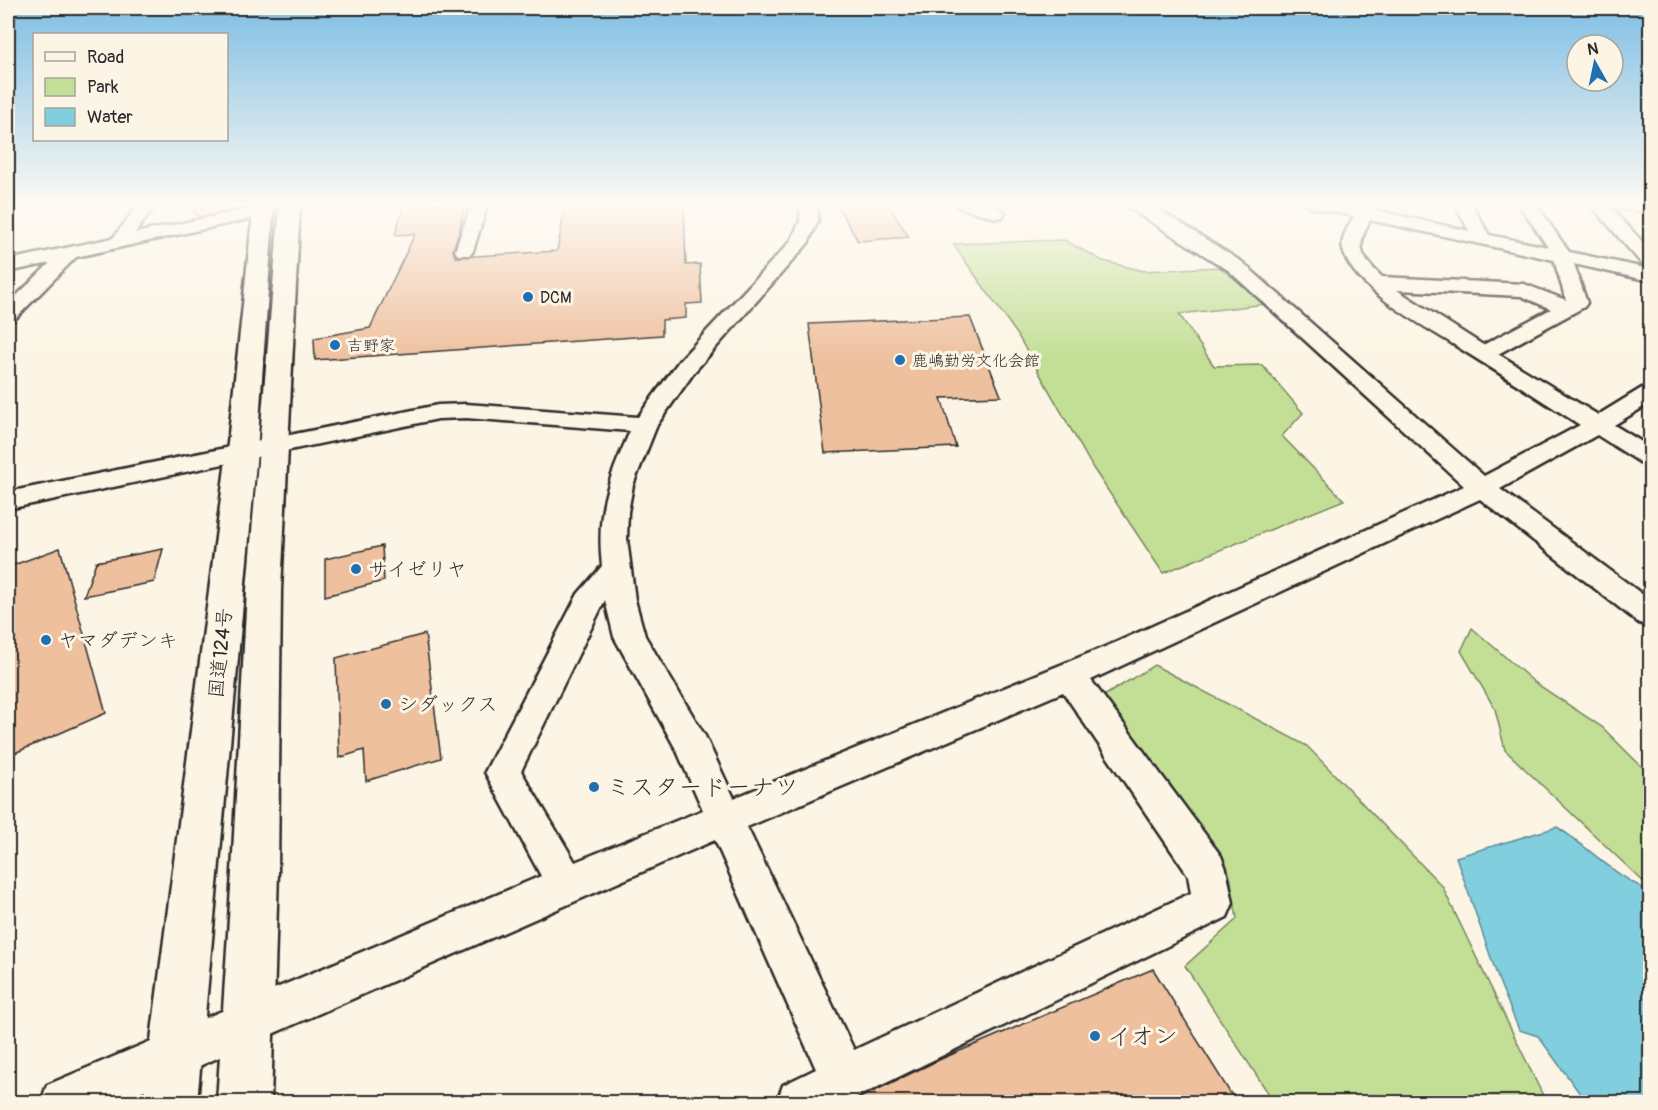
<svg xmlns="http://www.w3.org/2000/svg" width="1658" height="1110" font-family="Pangolin,'Klee One',sans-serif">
	<rect width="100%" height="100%" fill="#fcf5e5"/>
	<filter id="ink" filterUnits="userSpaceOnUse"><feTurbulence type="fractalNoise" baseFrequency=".0167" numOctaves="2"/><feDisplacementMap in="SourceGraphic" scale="12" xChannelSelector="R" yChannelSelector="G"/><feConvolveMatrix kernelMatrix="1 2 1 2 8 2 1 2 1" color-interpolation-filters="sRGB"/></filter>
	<g filter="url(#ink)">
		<g fill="#c3df96" stroke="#778560" stroke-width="1.5">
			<polygon points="1064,240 1103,261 1144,271 1219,267 1267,304 1179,314 1214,366 1262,365 1303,413 1282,436 1344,500 1163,573 1093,468 1017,334 953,244"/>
			<polygon points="1472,628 1534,682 1602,727 1650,775 1650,888 1505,750 1495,709 1461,651"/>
			<polygon points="1154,665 1307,746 1442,886 1546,1102 1274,1102 1185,966 1237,919 1230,876 1099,699"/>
		</g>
		<path fill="#80cede" stroke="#5e8d96" stroke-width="1.5" d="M 1557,827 C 1590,848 1614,876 1650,891 L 1650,1102 L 1586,1102 L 1538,1036 L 1519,1030 L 1499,981 L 1456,857 Z"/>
		<g fill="#eec09e" stroke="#2b2b2b" stroke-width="1.5">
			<polygon points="188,203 247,203 248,207 199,217"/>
			<polygon points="465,203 459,232 453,250 455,257 458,257 557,251 566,203 684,203 686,265 700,264 702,303 686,304 686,318 662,320 662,335 315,360 314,338 370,328 415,234 395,235 404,204"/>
			<polygon points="836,203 887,203 909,237 858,241"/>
			<polygon points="970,317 1001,396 941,398 956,447 825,453 809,324"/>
			<polygon points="382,546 384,581 325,596 325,559"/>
			<polygon points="60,548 106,713 8,756 8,567"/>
			<polygon points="163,549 154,582 84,596 96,562"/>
			<polygon points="425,634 441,758 366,781 364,750 339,758 336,658"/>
			<polygon points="1153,969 1236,1102 851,1102 941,1059"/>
		</g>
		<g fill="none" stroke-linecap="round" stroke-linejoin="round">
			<defs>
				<g id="minor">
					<polygon points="140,203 157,203 135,233 263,206 269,207 271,211 269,215 263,216 76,257 15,319 8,321 8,304 50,263 8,272 8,260 113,238"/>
					<polygon points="472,203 488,203 473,251 470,255 458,255 455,251"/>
					<path d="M 801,203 L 817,203 L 818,221 L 808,243 L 695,371 L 657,425 L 633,485 L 628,512 L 627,539 L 635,600 L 645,636 L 705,736 L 734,798 L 1117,642 L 1464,486 L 1228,270 L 1121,203 L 1143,203 L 1166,214 L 1242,262 L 1484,476 L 1580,425 C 1538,398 1495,370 1453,344 C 1421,324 1353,288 1343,250 C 1340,238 1349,226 1354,216 L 1310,207 L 1308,203 L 1340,203 L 1359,207 L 1360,203 L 1376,203 L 1374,210 L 1469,231 L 1455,203 L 1471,203 L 1489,235 L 1548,247 L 1518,203 L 1535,203 L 1569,252 L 1650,269 L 1650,281 L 1574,264 L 1587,303 L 1584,307 L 1498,354 L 1598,415 L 1642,388 L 1650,386 L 1650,403 L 1614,425 L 1650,447 L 1650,466 L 1641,463 L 1597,435 L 1500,489 L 1650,600 L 1650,626 L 1639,623 L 1480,499 L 1091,680 L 1221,856 L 1226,869 L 1233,903 L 1227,917 L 847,1102 L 777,1102 L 783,1085 L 816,1069 L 715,840 L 117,1102 L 41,1102 L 47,1085 L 541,876 L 485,772 L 578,594 L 602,566 C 596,509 608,482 630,431 L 466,418 L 438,419 L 8,509 L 8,492 L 438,405 L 466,404 L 638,417 L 679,361 L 791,241 L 800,221 ZM 1370,220 L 1554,260 L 1566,300 L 1524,284 L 1382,277 C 1360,256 1355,248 1370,220 ZM 1397,290 L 1521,296 L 1551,309 L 1483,345 ZM 605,600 L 614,637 L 677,751 L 703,810 L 575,862 L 521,771 ZM 1063,692 L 1188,875 L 1191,893 L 854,1050 L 747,827 Z"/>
					<path d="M 956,203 C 971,203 994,200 1005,213 L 1002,217 L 996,218 L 958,207 Z"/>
					<polygon points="1589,203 1650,203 1650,212 1611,208 1650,250 1650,266 1643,265"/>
				</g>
				<g id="highway">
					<polygon points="254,203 274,203 257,452 197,1102 143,1102 227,452"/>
					<polygon points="280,203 300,203 281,590 278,872 271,1102 217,1102 232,872 247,590"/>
				</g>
			</defs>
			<use href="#minor" stroke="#2b2b2b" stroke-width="5"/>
			<use href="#highway" stroke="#2b2b2b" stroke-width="5"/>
			<use href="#minor" fill="#fcf5e5" fill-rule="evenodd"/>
			<use href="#highway" fill="#fcf5e5" fill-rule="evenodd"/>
		</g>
	</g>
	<linearGradient id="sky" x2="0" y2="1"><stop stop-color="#7ebee4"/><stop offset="0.57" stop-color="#fefaf3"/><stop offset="1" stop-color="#fefaf3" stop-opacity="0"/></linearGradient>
	<rect width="1658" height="359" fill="url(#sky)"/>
	<g fill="#1f6fb2" stroke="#fcf5e5" stroke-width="2">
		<circle cx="528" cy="297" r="6"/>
		<circle cx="335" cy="345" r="6"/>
		<circle cx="900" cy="360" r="6"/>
		<circle cx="356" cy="569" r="6"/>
		<circle cx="46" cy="640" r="6"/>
		<circle cx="386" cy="704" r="6"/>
		<circle cx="594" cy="787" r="6"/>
		<circle cx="1095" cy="1036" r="6"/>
	</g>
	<g text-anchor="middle" stroke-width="6" stroke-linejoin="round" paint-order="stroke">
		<g font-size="16" fill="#2b2b2b" stroke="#fcf5e5" text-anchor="start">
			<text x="540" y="303">DCM</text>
			<text x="347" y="351">吉野家</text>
			<text x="912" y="366">鹿嶋勤労文化会館</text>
		</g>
		<g font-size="20" fill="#2b2b2b" stroke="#fcf5e5" text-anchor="start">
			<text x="368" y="576">サイゼリヤ</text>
			<text x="58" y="647">ヤマダデンキ</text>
			<text x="398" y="711">シダックス</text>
		</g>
		<g font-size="20" fill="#2b2b2b" stroke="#fcf5e5">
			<text transform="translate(220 653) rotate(-84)" y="7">国道124号</text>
		</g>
		<g font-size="24" fill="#2b2b2b" stroke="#fcf5e5" text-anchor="start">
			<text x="606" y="795">ミスタードーナツ</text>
			<text x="1107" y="1044">イオン</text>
		</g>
	</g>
	<rect width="1658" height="1110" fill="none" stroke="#fcf5e5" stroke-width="30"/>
	<rect x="15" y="15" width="1628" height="1080" fill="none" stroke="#2b2b2b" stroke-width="2" filter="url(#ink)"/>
	<rect x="33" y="33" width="195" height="108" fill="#fcf5e5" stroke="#a8a49b" stroke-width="1.5"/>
	<rect x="45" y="52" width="30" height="9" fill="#fcf5e5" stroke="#a8a49b" stroke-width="1.5"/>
	<text x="87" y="63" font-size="18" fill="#2b2b2b">Road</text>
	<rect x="45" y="78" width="30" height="18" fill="#c3df96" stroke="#a8a49b" stroke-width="1.5"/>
	<text x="87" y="93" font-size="18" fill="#2b2b2b">Park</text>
	<rect x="45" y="108" width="30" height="18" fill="#80cede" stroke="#a8a49b" stroke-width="1.5"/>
	<text x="87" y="123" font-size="18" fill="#2b2b2b">Water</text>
	<g transform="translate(1595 63) rotate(351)"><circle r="28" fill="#fcf5e5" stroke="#a8a49b" stroke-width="1.5"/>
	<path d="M0-4.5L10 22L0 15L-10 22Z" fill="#1f6fb2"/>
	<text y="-9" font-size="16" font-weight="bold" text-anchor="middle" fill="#2b2b2b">N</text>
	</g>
</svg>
